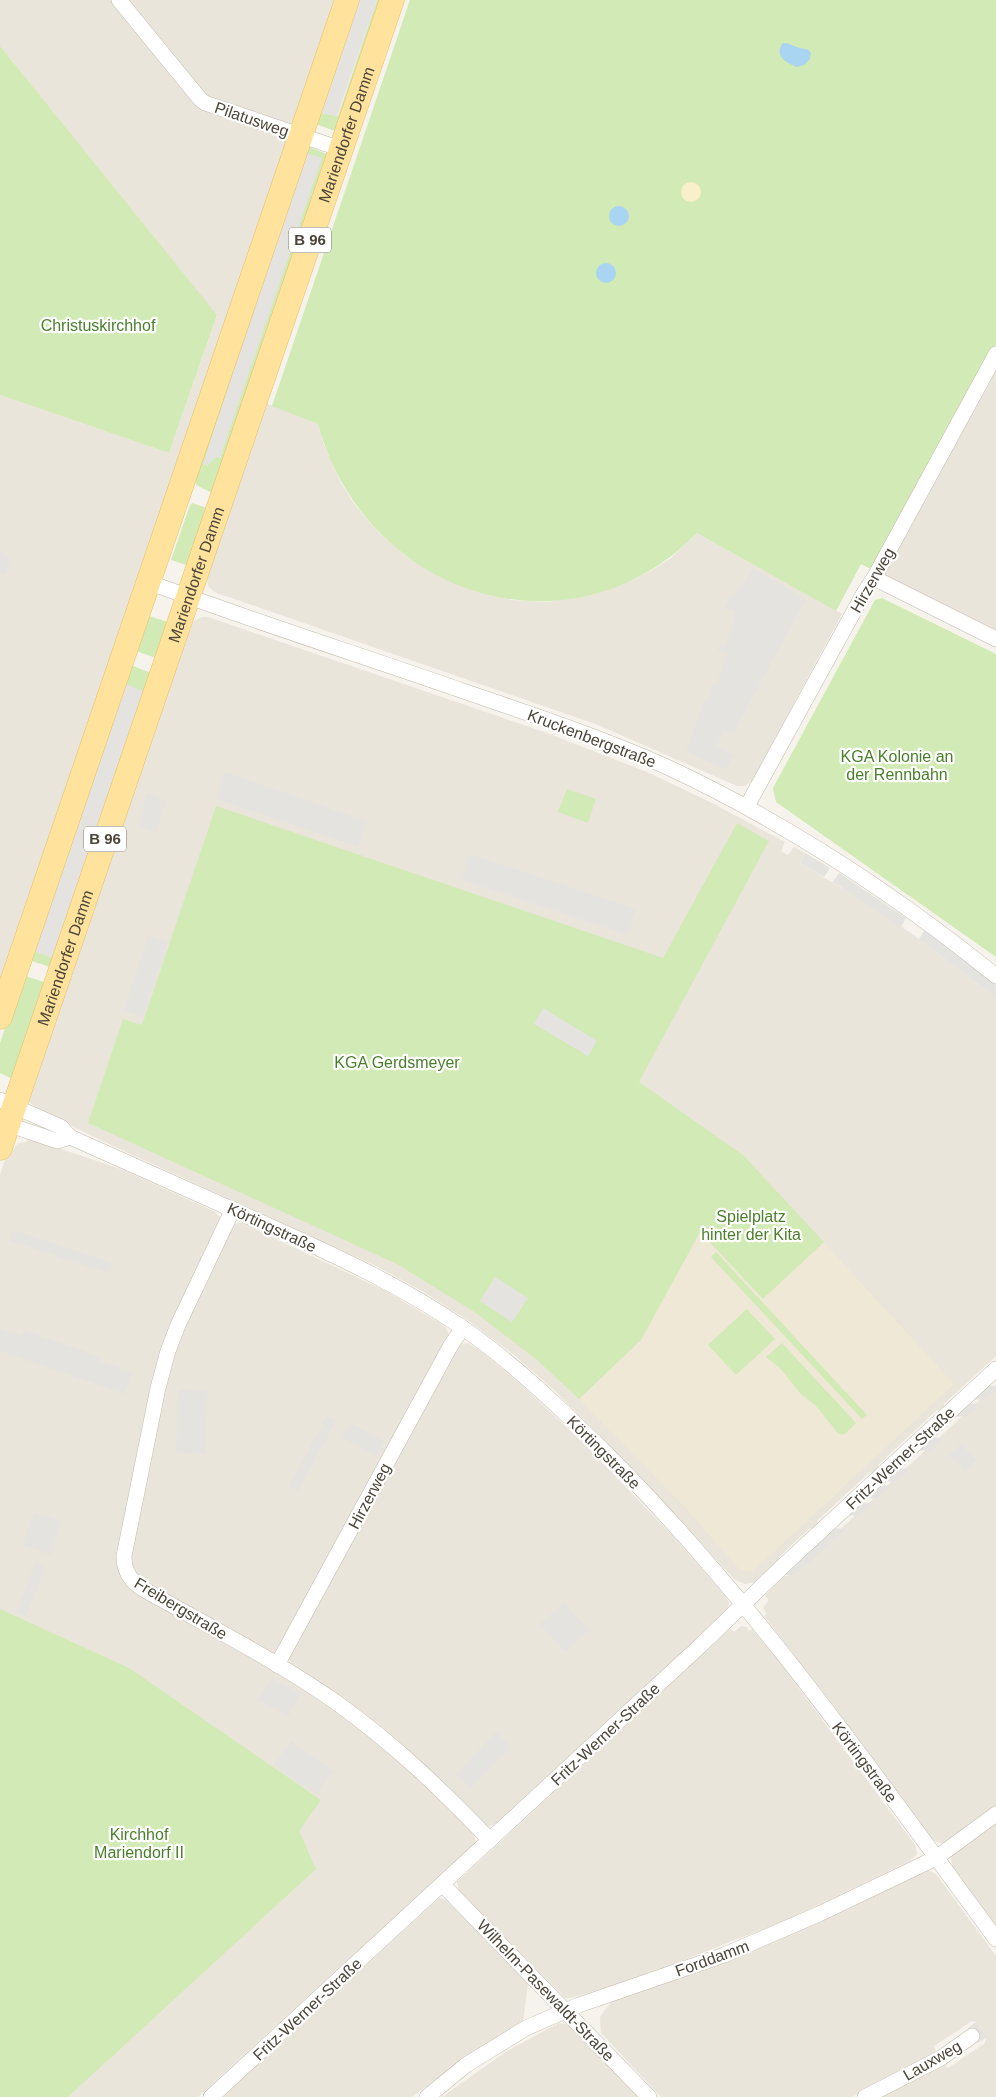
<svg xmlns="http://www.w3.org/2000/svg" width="996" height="2097" font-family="Arial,sans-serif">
	<rect width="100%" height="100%" fill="#f6f3ec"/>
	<g fill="#eae5da">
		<polygon points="0,0 113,0 196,103 291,140 0,992 0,395 169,453 217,316 0,46"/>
		<polygon points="127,0 339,0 295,126 205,97"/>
		<polygon points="996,363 996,634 880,576"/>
		<polygon points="263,402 318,424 324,445 341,483 355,505 380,534 406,556 488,595 512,600 548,602 592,595 635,579 649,572 671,558 697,533 842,614 752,781 745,786 737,786 598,725 214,592 208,586 207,577"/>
		<polygon points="202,617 208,617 547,733 647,772 712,803 785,842 781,851 788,855 794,847 805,853 800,863 870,905 919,939 996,998 996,1356 944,1404 944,1407 940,1410 937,1410 878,1465 878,1468 873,1473 870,1472 817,1521 818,1524 812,1529 810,1528 779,1557 779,1562 755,1582 745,1584 734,1579 638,1474 555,1391 513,1354 467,1320 422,1291 374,1265 111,1145 41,1111 29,1102 28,1098 192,622"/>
		<polygon points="28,1138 121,1169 214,1211 220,1217 221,1220 174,1323 119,1566 319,1697 386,1747 475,1834 475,1841 473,1845 198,2097 0,2097 0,1175 9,1148 13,1150 18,1143 26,1142"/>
		<polygon points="237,1223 242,1223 384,1290 445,1326 449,1335 277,1652 271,1654 143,1582 134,1574 130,1558 169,1369 185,1327 233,1225"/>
		<polygon points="465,1343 470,1344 483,1353 522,1385 586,1446 672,1535 726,1597 729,1603 728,1609 723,1614 495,1824 487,1827 290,1662 289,1657 459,1345"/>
		<polygon points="996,1385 996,1926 952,1866 951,1856 944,1844 937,1842 931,1838 826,1696 764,1616 767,1614 763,1608 769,1600 765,1596 780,1577 791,1575"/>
		<polygon points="741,1626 747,1627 749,1631 752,1629 777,1659 915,1845 917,1854 910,1861 789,1919 653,1972 602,1989 570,1998 565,1998 459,1891 457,1882 730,1629 734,1632"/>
		<polygon points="927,1870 936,1874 996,1956 996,2097 878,2097 944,2064 948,2068 985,2043 986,2036 976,2022 972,2021 934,2046 936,2052 934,2055 852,2097 661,2097 601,2033 600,2017 611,2002 761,1948 849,1909"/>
		<polygon points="439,1898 446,1900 528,1983 523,2022 461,2061 412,2097 223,2097"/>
		<polygon points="559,2023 568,2024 639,2097 442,2097 507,2051"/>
	</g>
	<polygon fill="#efe8d6" points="743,1155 954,1384 752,1572 740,1570 683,1505 579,1399 641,1340"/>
	<g fill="#d2eab5">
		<polygon points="355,0 360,0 321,113 338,116 377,0 383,0 338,132 313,123"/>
		<path d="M 410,0 L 996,0 L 996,344 L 873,570 L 861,564 L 836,611 L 697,533 C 569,664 364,595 318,424 L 272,406 Z"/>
		<polygon points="0,46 217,315 169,453 0,395"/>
		<polygon points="307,146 329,155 212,493 196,485 196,479"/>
		<polygon points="192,503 207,508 190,566 171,560 190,505"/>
		<polygon points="882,598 996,654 996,957 776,802 773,788 875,600"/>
		<polygon points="146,615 171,623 156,658 136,651"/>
		<polygon points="131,665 151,673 50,967 29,960"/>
		<polygon points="567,789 596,799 588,823 558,812"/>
		<polygon points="216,806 663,958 737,823 769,841 639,1082 743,1155 824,1242 763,1299 700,1232 641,1340 579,1399 537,1360 476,1313 397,1264 88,1123 123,1019 142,1025"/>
		<polygon points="26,976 46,983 15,1080 0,1073 0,1043 22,978"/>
		<polygon points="716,1252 867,1415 862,1419 711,1257"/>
		<polygon points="747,1309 775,1339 736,1375 708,1345"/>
		<polygon points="782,1343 856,1423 844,1435 838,1433 816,1406 800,1393 780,1368 766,1357"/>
		<polygon points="0,1609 129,1668 321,1800 299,1831 316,1869 68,2097 0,2097"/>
	</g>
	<circle fill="#f9efc9" cx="691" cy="192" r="10"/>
	<g fill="#e5e3e0">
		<polygon points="360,0 377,0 337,116 321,113"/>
		<polygon points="306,153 322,158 220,458 216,457 207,466 203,464"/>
		<polygon points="0,549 11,560 6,574 0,574"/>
		<polygon points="752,568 806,599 734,732 724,731 717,746 733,755 726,770 686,751 704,701 707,702 713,683 717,684 727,653 717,650 719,646 725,647 735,620 732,619 735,611 725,608 729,599 738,593"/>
		<polygon points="126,684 143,691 52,958 34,951"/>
		<polygon points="225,772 367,821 358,847 216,799"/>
		<polygon points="147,793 166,801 155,834 139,827"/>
		<polygon points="805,853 830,868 824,877 800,863"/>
		<polygon points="470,854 636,909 627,935 462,880"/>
		<polygon points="839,873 906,918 901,927 833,882"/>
		<polygon points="925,930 996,985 996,998 919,939"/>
		<polygon points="149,935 168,942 142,1017 124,1010"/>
		<polygon points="543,1008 597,1041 588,1056 534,1024"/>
		<polygon points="13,1230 112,1263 109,1273 9,1241"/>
		<polygon points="495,1277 528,1298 512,1322 480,1301"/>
		<polygon points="0,1329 22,1336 24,1330 101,1357 99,1361 133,1372 124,1394 0,1351"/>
		<polygon points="986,1386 996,1386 996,1389 985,1400 973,1399"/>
		<polygon points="178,1389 207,1390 205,1454 176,1453"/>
		<polygon points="968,1403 980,1404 966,1417 954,1416"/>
		<polygon points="327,1416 336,1421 298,1491 289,1486"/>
		<polygon points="350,1423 384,1441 376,1456 342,1437"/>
		<polygon points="931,1437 943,1438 930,1451 917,1450"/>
		<polygon points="961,1444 977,1461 965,1472 949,1455"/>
		<polygon points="897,1468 910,1469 896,1482 884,1481"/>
		<polygon points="879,1485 891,1486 877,1499 865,1498"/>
		<polygon points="860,1503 872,1503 859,1516 846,1515"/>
		<polygon points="34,1512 62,1522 50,1555 23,1545"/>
		<polygon points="833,1528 845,1529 795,1575 785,1575"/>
		<polygon points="35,1563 45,1567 26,1617 16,1613"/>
		<polygon points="564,1603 589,1630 565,1652 540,1624"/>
		<polygon points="271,1678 300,1694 288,1716 259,1700"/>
		<polygon points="496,1732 511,1747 470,1789 456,1774"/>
		<polygon points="291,1741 333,1771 316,1794 274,1765"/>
		<polygon points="976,2022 987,2037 978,2043 968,2028"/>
	</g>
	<g fill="#a9d4f2">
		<path d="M 783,43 C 792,43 796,49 807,49 L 811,53 L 810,59 L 804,65 L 797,67 C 787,63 773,56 783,43 Z"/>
		<circle cx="619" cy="216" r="10"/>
		<circle cx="606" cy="273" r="10"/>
	</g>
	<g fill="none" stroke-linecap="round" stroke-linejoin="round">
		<defs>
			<g id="minor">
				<polyline points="119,0 200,99 205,103 341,149"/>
				<polyline points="874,578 996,639"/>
				<path d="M 148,582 C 253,621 360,655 466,692 C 533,715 600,737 665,766 C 783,821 895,894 996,976"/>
				<polyline points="747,806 864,593 874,578 996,354"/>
				<path d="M 0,1100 L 61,1127 L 70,1137 C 141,1169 212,1200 283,1232 C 345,1260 404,1288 460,1326 C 514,1363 560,1408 607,1454 C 754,1601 873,1772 996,1939"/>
				<polyline points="1,1122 57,1141 70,1137"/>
				<path d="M 233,1209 L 178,1325 L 168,1351 L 158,1388 L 124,1556 C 124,1572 131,1581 143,1589 C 208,1626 276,1660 337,1703 C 394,1744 441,1789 490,1840"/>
				<polyline points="277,1665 451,1345 463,1328"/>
				<polyline points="442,1884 649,2097"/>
				<polyline points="211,2097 700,1646 784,1565 996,1369"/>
				<polyline points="427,2097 466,2065 526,2028 579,2005 724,1955 819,1914 936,1858 996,1814"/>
				<polyline points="865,2097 941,2058 972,2036"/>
			</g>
			<g id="primary">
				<polyline points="0,1017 347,0"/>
				<path id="s1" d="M 0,1148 L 392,0"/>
			</g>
		</defs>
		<use href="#minor" stroke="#c2bbae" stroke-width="16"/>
		<use href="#primary" stroke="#e6c16a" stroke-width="25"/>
		<use href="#minor" stroke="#fff" stroke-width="15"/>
		<use href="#primary" stroke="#ffe39c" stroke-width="24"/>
	</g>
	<g text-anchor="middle" stroke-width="4.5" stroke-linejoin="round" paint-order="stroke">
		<g fill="#fff" stroke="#817c74" stroke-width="1">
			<rect x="289" y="227.5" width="42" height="25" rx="4"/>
			<rect x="84" y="826.5" width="42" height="25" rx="4"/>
		</g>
		<g font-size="15" font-weight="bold" fill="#4b4439">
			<text x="310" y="245">B 96</text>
			<text x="105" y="844">B 96</text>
		</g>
		<g font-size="16" fill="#4b4439" stroke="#fff">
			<text transform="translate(252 119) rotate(19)" y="6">Pilatusweg</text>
			<text dy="6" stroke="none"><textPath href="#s1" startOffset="1071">Mariendorfer Damm</textPath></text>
			<text dy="6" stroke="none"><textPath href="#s1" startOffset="606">Mariendorfer Damm</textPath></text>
			<text transform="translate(872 580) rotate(-60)" y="6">Hirzerweg</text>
			<text transform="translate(592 738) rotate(21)" y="6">Kruckenbergstraße</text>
			<text dy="6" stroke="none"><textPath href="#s1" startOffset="201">Mariendorfer Damm</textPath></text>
			<text transform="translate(272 1227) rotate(25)" y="6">Körtingstraße</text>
			<text transform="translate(604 1452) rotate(45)" y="6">Körtingstraße</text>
			<text transform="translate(900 1458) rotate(-43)" y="6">Fritz-Werner-Straße</text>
			<text transform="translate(369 1496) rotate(-62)" y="6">Hirzerweg</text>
			<text transform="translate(181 1608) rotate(31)" y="6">Freibergstraße</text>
			<text transform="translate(605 1734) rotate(-43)" y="6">Fritz-Werner-Straße</text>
			<text transform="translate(865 1762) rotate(53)" y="6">Körtingstraße</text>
			<text transform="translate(712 1958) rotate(-20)" y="6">Forddamm</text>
			<text transform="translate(546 1990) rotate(46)" y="6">Wilhelm-Pasewaldt-Straße</text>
			<text transform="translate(307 2009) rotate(-43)" y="6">Fritz-Werner-Straße</text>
			<text transform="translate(932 2060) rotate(-30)" y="6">Lauxweg</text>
		</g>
		<g font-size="16" fill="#4a7f2a" stroke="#fff">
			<text x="98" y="331">Christuskirchhof</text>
			<text x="897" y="762">KGA Kolonie an<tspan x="897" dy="18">der Rennbahn</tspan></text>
			<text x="397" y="1068">KGA Gerdsmeyer</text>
			<text x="751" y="1222">Spielplatz<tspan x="751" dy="18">hinter der Kita</tspan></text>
			<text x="139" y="1840">Kirchhof<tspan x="139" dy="18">Mariendorf II</tspan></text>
		</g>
	</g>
</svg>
